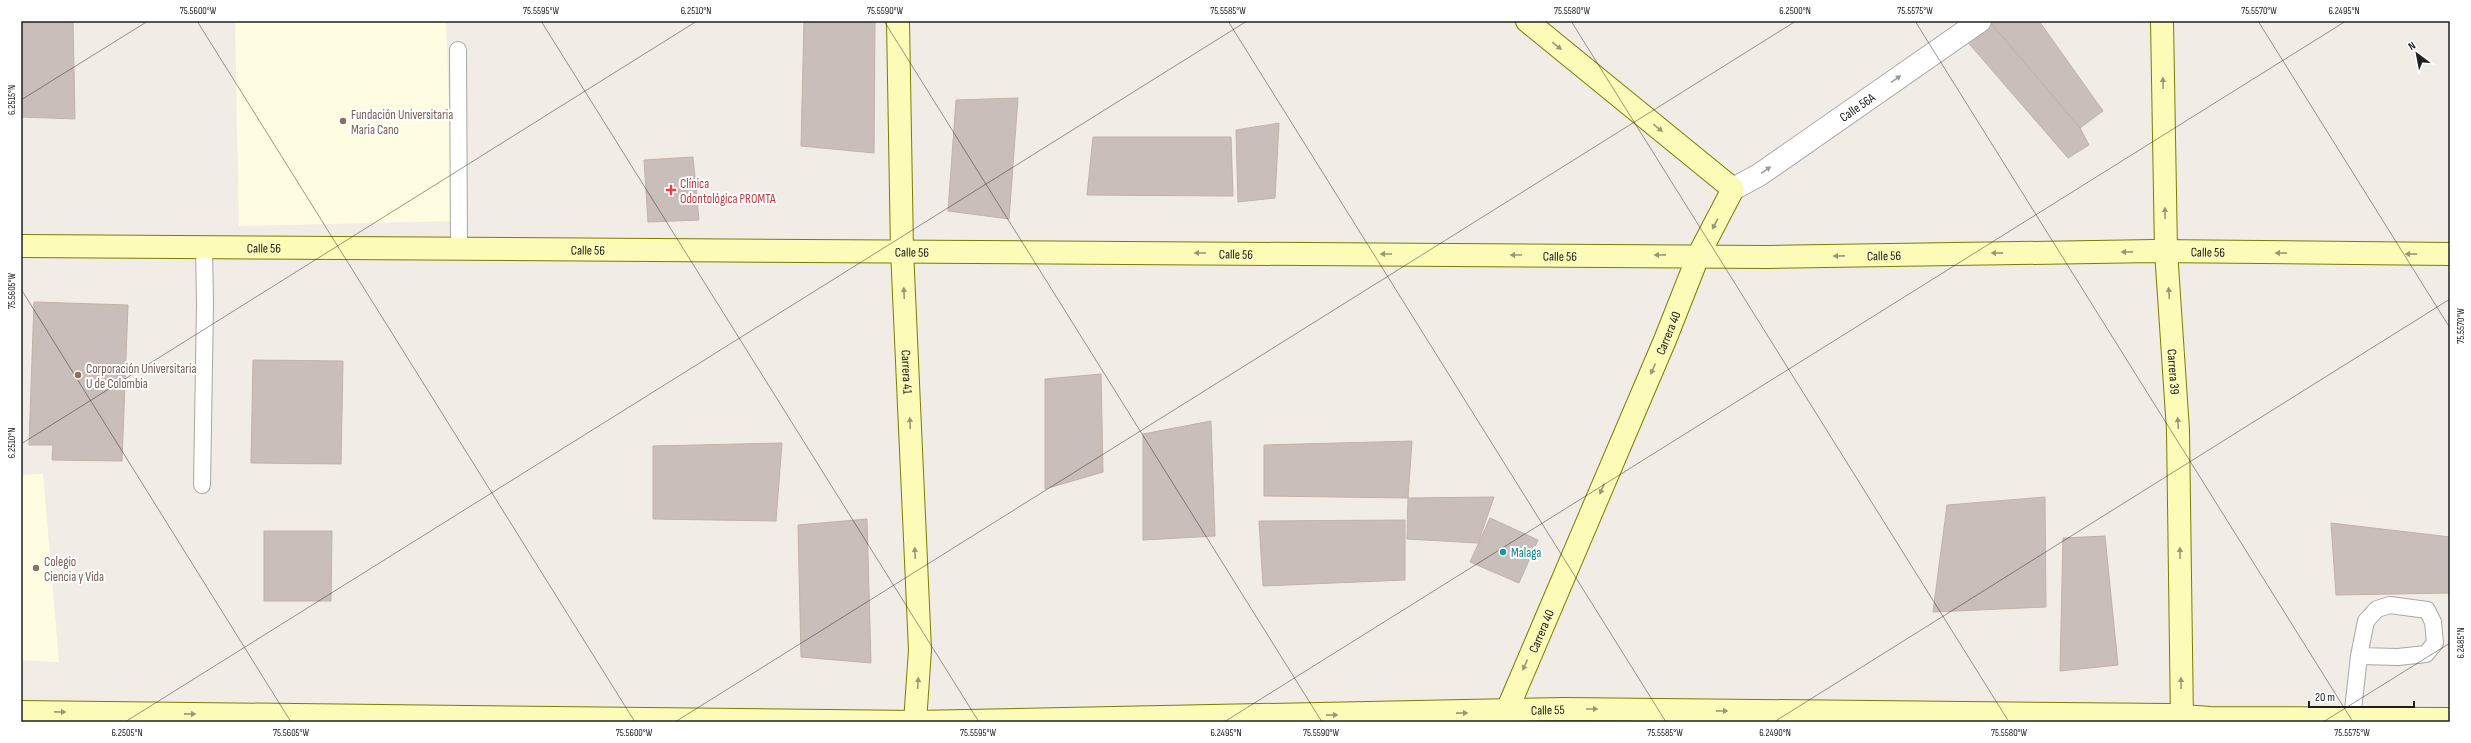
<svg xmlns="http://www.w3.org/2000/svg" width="2471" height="743" font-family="'Sofia Sans Condensed',sans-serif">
	<rect width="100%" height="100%" fill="#f1ece6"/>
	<g fill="#fffde1">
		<polygon points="235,21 446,21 453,221 239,226"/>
		<polygon points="43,474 59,662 21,660 21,475"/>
	</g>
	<g fill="#c9beb9" stroke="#c4b1a7">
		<polygon points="21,21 73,21 75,119 21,117"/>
		<polygon points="804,21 875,21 874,153 801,146"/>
		<polygon points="1992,21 2039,21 2103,111 2080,128 1990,22"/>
		<polygon points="1990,22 2080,128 2089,145 2068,158 1965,39"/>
		<polygon points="1018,98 1009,219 948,211 956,100"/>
		<polygon points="1279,123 1275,198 1238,202 1236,130"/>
		<polygon points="1093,137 1231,137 1233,196 1087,195"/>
		<polygon points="693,157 699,220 648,222 644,160"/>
		<polygon points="34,302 128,305 122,461 52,460 53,445 29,445"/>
		<polygon points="253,360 343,361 341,464 251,463"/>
		<polygon points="1101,374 1103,472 1045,489 1045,379"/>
		<polygon points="1211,421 1215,536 1143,540 1143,434"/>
		<polygon points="1412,441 1408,498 1264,496 1264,445"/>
		<polygon points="782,443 776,521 653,519 653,446"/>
		<polygon points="1494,497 1478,543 1407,539 1408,498"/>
		<polygon points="2045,497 2046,607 1933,612 1947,505"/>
		<polygon points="1490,518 1538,540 1519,583 1470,562"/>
		<polygon points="867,519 871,663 801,657 798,525"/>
		<polygon points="1405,520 1405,580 1263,586 1259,521"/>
		<polygon points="2331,523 2450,537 2450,593 2336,595"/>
		<polygon points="264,531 332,531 331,601 264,601"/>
		<polygon points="2105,536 2118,665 2060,671 2063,538"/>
	</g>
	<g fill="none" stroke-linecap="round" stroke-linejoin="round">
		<defs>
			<g id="lane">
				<polyline points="458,50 459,249"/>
				<polyline points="202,485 205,305 204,247"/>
				<polyline points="2352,719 2359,656 2366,621 2377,609 2390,605 2427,610 2433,622 2435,643 2426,654 2398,657 2359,656"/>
			</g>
			<g id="street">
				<path id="s1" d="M 1733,189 L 1759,175 L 1980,21"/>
			</g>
			<g id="secondary">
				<path id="s2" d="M 898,21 L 902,250 L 920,650 L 915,722"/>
				<path id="s3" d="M 2162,21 L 2166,251 L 2178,430 L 2182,722"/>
				<path id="s4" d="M 21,246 L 1767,257 L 2155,251 L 2450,254"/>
				<path id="s5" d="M 21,712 L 915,722 L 1564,709 L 2169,715 L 2210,718 L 2450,719"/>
				<path id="s6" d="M 1502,722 L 1665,340 L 1699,254 L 1733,189 L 1527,21"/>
			</g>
		</defs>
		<use href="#lane" stroke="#a7a7a7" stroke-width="18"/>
		<use href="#street" stroke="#a7a7a7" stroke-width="24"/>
		<use href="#secondary" stroke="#7a7e00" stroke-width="24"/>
		<use href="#lane" stroke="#fff" stroke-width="16"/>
		<use href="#street" stroke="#fff" stroke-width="22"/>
		<use href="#secondary" stroke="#fdfbb8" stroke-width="22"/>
	</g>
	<defs><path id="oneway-solid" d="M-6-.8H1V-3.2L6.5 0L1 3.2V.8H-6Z"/></defs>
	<g fill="#9a9874">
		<use href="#oneway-solid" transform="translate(1557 46) rotate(39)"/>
		<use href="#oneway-solid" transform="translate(2163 83) rotate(-91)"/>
		<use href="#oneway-solid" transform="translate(1658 128) rotate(39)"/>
		<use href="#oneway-solid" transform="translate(2165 213) rotate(-91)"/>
		<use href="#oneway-solid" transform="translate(1715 224) rotate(118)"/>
		<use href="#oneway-solid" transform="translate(2127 252) rotate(179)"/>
		<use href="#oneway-solid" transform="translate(1200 253) rotate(-180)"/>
		<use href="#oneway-solid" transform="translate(1997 253) rotate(179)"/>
		<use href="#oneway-solid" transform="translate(2281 253) rotate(-179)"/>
		<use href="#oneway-solid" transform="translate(1386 254) rotate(-180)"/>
		<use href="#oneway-solid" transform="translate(2411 254) rotate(-179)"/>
		<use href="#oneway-solid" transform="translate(1516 255) rotate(-180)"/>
		<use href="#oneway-solid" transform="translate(1660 255) rotate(179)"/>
		<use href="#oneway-solid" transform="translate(1839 256) rotate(179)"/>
		<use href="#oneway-solid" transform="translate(904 293) rotate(-93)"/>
		<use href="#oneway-solid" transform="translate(2169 293) rotate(-94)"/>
		<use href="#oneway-solid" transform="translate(1653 369) rotate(113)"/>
		<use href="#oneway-solid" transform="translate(910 423) rotate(-93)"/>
		<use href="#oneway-solid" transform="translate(2178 423) rotate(-94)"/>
		<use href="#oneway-solid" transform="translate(1602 489) rotate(113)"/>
		<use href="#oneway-solid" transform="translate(915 553) rotate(-93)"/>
		<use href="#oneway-solid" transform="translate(2180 553) rotate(-91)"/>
		<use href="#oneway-solid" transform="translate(1525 665) rotate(114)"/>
		<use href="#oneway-solid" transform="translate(918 683) rotate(-86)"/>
		<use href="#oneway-solid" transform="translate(2181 683) rotate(-91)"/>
		<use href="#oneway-solid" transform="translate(1592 709)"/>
		<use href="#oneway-solid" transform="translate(1722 711) rotate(1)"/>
		<use href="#oneway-solid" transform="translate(60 712) rotate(1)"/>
		<use href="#oneway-solid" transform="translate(1462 713) rotate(-1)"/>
		<use href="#oneway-solid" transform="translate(190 714) rotate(1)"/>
		<use href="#oneway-solid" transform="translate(1332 715) rotate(-1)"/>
	</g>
	<g fill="#9b9b9b">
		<use href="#oneway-solid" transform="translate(1896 79) rotate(-35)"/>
		<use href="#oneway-solid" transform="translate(1766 170) rotate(-35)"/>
	</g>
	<path fill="none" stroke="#202020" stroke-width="1" stroke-opacity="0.45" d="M 197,21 L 635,722M 541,21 L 979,722M 884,21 L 1322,722M 1228,21 L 1666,722M 1571,21 L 2009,722M 1915,21 L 2353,722M 2258,21 L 2450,328M 21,100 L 148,21M 21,289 L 291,722M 21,444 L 697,21M 125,722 L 1247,21M 675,722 L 1796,21M 1224,722 L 2346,21M 1774,722 L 2450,299M 2323,722 L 2450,643"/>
	<g fill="#8d6e63" stroke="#fff" stroke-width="1.5">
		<circle cx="343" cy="121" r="4"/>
		<circle cx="78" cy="375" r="4"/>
		<circle cx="36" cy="568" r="4"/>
	</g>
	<path fill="#e0444e" stroke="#fff" stroke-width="1.5" d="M669 184h4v4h4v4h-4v4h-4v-4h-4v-4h4z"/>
	<circle fill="#0f9aa8" stroke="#fff" stroke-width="1.5" cx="1503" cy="552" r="4"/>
	<g text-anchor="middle" stroke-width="4" stroke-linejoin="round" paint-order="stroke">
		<g font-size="13" fill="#202020" stroke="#fff">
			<text dy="5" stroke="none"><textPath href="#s1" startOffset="149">Calle 56A</textPath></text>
			<text dy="5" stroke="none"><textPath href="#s4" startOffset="243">Calle 56</textPath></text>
			<text dy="5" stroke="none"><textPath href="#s4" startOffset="567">Calle 56</textPath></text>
			<text dy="5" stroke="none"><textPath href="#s4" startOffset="891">Calle 56</textPath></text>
			<text dy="5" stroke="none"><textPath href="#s4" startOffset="2187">Calle 56</textPath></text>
			<text dy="5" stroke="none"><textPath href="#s4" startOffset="1215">Calle 56</textPath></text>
			<text dy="5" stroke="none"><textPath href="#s4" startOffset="1863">Calle 56</textPath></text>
			<text dy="5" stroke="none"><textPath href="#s4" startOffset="1539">Calle 56</textPath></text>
			<text dy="5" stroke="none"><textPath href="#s6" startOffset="423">Carrera 40</textPath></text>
			<text dy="5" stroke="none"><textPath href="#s3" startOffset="351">Carrera 39</textPath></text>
			<text dy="5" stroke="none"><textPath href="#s2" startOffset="351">Carrera 41</textPath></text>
			<text dy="5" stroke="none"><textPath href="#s6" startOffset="99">Carrera 40</textPath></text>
			<text dy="5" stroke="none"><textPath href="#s5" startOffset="1527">Calle 55</textPath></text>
		</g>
		<g font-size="13" fill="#785e54" stroke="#fff" text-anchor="start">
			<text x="351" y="119">Fundación Universitaria<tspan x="351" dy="15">Maria Cano</tspan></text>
			<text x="86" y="373">Corporación Universitaria<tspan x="86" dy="15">U de Colombia</tspan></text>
			<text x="44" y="566">Colegio<tspan x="44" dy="15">Ciencia y Vida</tspan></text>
		</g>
		<g font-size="13" fill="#be3a42" stroke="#fff" text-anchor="start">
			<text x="680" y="188">Clínica<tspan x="680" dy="15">Odontológica PROMTA</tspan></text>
		</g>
		<g font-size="13" fill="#0d838f" stroke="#fff" text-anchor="start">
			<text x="1511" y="557">Malaga</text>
		</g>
	</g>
	<rect width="2471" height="743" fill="none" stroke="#ffffff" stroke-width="44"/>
	<g transform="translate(2417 54) rotate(328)" stroke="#ffffff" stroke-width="3" paint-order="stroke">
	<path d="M0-3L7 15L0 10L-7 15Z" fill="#202020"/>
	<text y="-6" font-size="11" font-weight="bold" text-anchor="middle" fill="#202020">N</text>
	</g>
	<path d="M2309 701v6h105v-6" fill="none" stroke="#202020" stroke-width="2"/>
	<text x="2315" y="701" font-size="12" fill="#202020" stroke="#ffffff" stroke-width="3" paint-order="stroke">20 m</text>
	<rect x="22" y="22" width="2427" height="699" fill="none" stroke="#202020" stroke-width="1.5"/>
	<g font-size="10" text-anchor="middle" fill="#202020">
		<text x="198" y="14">75.5600°W</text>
		<text x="541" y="14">75.5595°W</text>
		<text x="696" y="14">6.2510°N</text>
		<text x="885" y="14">75.5590°W</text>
		<text x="1228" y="14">75.5585°W</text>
		<text x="1572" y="14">75.5580°W</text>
		<text x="1795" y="14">6.2500°N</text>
		<text x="1915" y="14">75.5575°W</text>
		<text x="2259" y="14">75.5570°W</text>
		<text x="2344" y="14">6.2495°N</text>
		<text transform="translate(11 100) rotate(-90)" y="4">6.2515°N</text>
		<text transform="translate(11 291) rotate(-90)" y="4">75.5605°W</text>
		<text transform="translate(2460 326) rotate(-90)" y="4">75.5570°W</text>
		<text transform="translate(11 443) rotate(-90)" y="4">6.2510°N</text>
		<text transform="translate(2460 643) rotate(-90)" y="4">6.2485°N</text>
		<text x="127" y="736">6.2505°N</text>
		<text x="291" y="736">75.5605°W</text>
		<text x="634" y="736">75.5600°W</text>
		<text x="978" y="736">75.5595°W</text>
		<text x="1226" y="736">6.2495°N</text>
		<text x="1321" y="736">75.5590°W</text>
		<text x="1665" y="736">75.5585°W</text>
		<text x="1775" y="736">6.2490°N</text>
		<text x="2009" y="736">75.5580°W</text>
		<text x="2352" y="736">75.5575°W</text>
	</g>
</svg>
